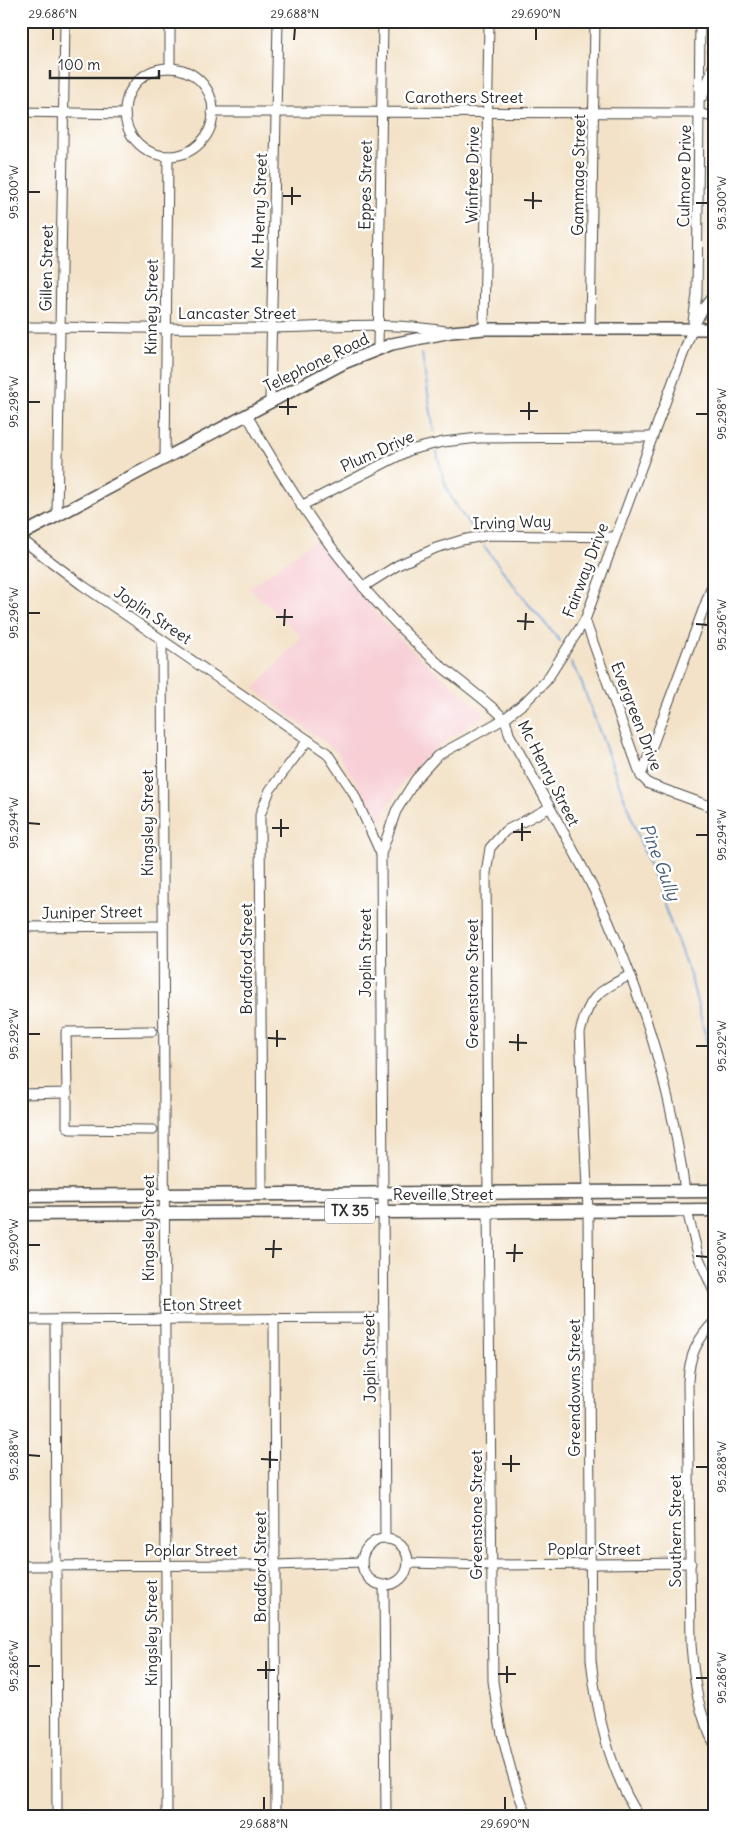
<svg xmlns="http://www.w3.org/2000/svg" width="736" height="1837" font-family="Delius,sans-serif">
	<rect width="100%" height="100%" fill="#fff"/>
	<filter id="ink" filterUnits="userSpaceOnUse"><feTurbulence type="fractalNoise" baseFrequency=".02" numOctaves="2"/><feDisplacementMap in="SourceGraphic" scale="10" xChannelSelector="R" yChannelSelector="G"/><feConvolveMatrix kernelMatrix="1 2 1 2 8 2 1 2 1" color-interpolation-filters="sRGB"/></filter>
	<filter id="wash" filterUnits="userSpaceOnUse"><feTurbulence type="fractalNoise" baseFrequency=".0096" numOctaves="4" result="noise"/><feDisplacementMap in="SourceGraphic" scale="20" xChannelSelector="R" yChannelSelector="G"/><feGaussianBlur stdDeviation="1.12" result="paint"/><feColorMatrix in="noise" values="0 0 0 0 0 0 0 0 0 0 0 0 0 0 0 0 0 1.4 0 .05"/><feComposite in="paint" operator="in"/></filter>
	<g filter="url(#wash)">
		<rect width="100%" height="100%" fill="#f3e2c7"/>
		<polygon fill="#f7cfd5" points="315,540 381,619 413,651 485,714 434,749 418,764 403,782 387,808 385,808 383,820 377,820 365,795 336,751 254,689 302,637 249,588"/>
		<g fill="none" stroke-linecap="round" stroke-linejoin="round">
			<g stroke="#669dd4" stroke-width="2">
				<polyline points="422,354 434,432"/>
				<path d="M 437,452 C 443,484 450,501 471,526"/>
				<polyline points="484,546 525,600 560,641"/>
				<polyline points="571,663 579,676 691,978 715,1074"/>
			</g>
		</g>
	</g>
	<g filter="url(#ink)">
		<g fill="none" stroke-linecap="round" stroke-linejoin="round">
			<defs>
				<g id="minor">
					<polyline points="170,68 170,21"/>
					<circle cx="169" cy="112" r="44"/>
					<polyline points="703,96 715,61"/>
					<polyline points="21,112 125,114"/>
					<polyline points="212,112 699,113 715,118"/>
					<polyline points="693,321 697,295 700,21"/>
					<path d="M 21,327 C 105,327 188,329 272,328 C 330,327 389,321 446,331"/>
					<polyline points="484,329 489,21"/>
					<polyline points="590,329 595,21"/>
					<polyline points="378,349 383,21"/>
					<polyline points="270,401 278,21"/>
					<path d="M 247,415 C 298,508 360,596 441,666 C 453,676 499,710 505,720 C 507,724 508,730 509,734 C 537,785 567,836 593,888 C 639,983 671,1087 685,1191"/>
					<polyline points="165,459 168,156"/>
					<polyline points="301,506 410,450 443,442 479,438 650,437"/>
					<polyline points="57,516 65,21"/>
					<polyline points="21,539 82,585 327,753 353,792 381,854 385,1539"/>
					<polyline points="363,587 398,565 436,548 462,540 488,535 614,537"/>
					<polyline points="585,620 641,776 649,784 715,808"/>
					<polyline points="162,640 167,1816"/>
					<polyline points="641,776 715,578"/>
					<polyline points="381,854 396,811 416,779 437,756 504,719 525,702 546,681 585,620 692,330 704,307 715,293"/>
					<polyline points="21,927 163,926"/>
					<path d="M 630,975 C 598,992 589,995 580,1033 L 588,1211 L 591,1660 C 597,1714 609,1770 639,1816"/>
					<polyline points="67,1093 67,1126 70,1129 153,1130"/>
					<polyline points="21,1094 67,1093 66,1032 152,1031"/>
					<polyline points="488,1192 486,873 490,848 505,831 549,808"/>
					<polyline points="262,1193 260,815 270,790 308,740"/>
					<path d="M 488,1210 L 493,1681 C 499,1728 509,1772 527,1816"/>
					<polyline points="687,1211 699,1258 715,1294"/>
					<polyline points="274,1318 276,1816"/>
					<polyline points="21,1320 383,1318"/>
					<polyline points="55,1320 57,1816"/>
					<path d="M 715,1321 C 697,1339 689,1356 688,1382 L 691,1645 C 694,1680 698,1714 715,1745"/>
					<circle cx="385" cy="1562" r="23"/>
					<polyline points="408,1563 491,1565 691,1563"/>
					<polyline points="21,1566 275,1565 362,1562"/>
					<polyline points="384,1586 386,1816"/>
				</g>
				<polyline id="secondary" points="21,535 344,363 392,344 451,332 484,329 715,329"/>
				<g id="primary">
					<polyline points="21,1196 715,1191"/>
					<polyline points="21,1214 715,1210"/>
				</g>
			</defs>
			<use href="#minor" stroke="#494642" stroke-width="11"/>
			<use href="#secondary" stroke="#494642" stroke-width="14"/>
			<use href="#primary" stroke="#494642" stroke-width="15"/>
			<use href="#minor" stroke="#fff" stroke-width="9"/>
			<use href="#secondary" stroke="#fff" stroke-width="11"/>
			<use href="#primary" stroke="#fff" stroke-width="12"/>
		</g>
	</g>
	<path fill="none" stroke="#2b2b2b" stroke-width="2" d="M 53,40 L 53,28M 294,40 L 295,28M 536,40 L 536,28M 28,192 L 40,192M 283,196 L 301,196M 524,200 L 542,201M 696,203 L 708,203M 292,205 L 292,187M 533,209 L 533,192M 28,402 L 40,402M 279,407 L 297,407M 520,411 L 538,411M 696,414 L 708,414M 288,415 L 288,398M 529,420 L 529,402M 28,613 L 40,613M 276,617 L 293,617M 517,621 L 534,622M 696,624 L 708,625M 284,626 L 285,609M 525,630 L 526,613M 28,823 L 40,824M 272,828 L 289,828M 513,832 L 531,832M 696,835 L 708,835M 281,837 L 281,819M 522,841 L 522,823M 28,1034 L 40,1034M 268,1038 L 286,1039M 509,1042 L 527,1043M 696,1046 L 708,1046M 277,1047 L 277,1030M 518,1051 L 518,1034M 28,1245 L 40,1245M 265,1249 L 282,1249M 506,1253 L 523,1253M 696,1256 L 708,1257M 273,1258 L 274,1240M 514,1262 L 515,1244M 28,1455 L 40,1456M 261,1459 L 278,1460M 502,1464 L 520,1464M 696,1467 L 708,1467M 270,1468 L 270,1451M 511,1472 L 511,1455M 28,1666 L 40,1666M 257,1670 L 275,1670M 498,1674 L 516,1674M 696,1678 L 708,1678M 266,1679 L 266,1661M 507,1683 L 507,1666M 264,1810 L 264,1797M 505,1810 L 505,1797"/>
	<g text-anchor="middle" stroke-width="5" stroke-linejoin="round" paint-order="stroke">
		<rect fill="#fff" stroke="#6b6b6b" stroke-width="1" x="325" y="1198.5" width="50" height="25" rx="4"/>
		<g font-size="15" font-weight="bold" fill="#2b2b2b">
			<text x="350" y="1216">TX 35</text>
		</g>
		<g font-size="16" fill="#2b2b2b" stroke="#fff">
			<text x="464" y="103">Carothers Street</text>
			<text transform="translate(472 175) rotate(-89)" y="6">Winfree Drive</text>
			<text transform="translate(578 175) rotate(-89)" y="6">Gammage Street</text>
			<text transform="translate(684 176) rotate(-89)" y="6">Culmore Drive</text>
			<text transform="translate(365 185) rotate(-89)" y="6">Eppes Street</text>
			<text transform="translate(259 211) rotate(-88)" y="6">Mc Henry Street</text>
			<text transform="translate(46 268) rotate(-89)" y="6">Gillen Street</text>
			<text transform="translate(151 307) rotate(-89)" y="6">Kinney Street</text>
			<text x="237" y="319">Lancaster Street</text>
			<text transform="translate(316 362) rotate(-26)" y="6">Telephone Road</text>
			<text transform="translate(377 451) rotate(-24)" y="6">Plum Drive</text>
			<text transform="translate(512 522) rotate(-2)" y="6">Irving Way</text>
			<text transform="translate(585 570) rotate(-69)" y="6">Fairway Drive</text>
			<text transform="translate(153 615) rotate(34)" y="6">Joplin Street</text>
			<text transform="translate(637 716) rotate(69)" y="6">Evergreen Drive</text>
			<text transform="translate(549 773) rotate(63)" y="6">Mc Henry Street</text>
			<text transform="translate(147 823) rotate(-90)" y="6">Kingsley Street</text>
			<text transform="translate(92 912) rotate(-1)" y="6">Juniper Street</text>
			<text transform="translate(365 953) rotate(-90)" y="6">Joplin Street</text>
			<text transform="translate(246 959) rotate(-90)" y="6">Bradford Street</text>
			<text transform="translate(472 984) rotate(-90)" y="6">Greenstone Street</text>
			<text x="443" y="1200">Reveille Street</text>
			<text transform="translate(148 1228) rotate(-90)" y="6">Kingsley Street</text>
			<text transform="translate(202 1304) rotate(-1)" y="6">Eton Street</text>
			<text transform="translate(369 1358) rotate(-91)" y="6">Joplin Street</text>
			<text transform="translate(574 1388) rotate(-90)" y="6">Greendowns Street</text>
			<text transform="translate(476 1515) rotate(-90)" y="6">Greenstone Street</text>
			<text transform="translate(675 1531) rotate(-90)" y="6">Southern Street</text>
			<text x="594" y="1555">Poplar Street</text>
			<text x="191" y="1556">Poplar Street</text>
			<text transform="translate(260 1567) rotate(-90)" y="6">Bradford Street</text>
			<text transform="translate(151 1633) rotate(-90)" y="6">Kingsley Street</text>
		</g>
		<g font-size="18" font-style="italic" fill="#465e77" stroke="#fff">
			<text transform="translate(660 862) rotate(69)" y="6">Pine Gully</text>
		</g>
	</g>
	<rect width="736" height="1837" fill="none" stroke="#fff" stroke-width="55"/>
	<path d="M50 70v8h109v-8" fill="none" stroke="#2b2b2b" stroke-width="2.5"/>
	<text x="58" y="70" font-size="15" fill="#2b2b2b" stroke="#ffffff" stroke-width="4" paint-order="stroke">100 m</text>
	<rect x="28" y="28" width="680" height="1782" fill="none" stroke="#2b2b2b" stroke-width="2"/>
	<g font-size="12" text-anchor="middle" fill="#2b2b2b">
		<text x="53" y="18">29.686°N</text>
		<text x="295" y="18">29.688°N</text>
		<text x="536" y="18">29.690°N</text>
		<text transform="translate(14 192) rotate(-90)" y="4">95.300°W</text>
		<text transform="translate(722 203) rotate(-90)" y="4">95.300°W</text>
		<text transform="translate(14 402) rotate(-90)" y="4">95.298°W</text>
		<text transform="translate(722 414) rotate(-90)" y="4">95.298°W</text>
		<text transform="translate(14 613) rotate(-90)" y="4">95.296°W</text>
		<text transform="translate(722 625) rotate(-90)" y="4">95.296°W</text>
		<text transform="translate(14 823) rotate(-90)" y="4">95.294°W</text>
		<text transform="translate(722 835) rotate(-90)" y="4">95.294°W</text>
		<text transform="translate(14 1034) rotate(-90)" y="4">95.292°W</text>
		<text transform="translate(722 1046) rotate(-90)" y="4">95.292°W</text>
		<text transform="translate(14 1245) rotate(-90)" y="4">95.290°W</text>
		<text transform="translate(722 1257) rotate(-90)" y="4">95.290°W</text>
		<text transform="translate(14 1455) rotate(-90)" y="4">95.288°W</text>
		<text transform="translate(722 1467) rotate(-90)" y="4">95.288°W</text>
		<text transform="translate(14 1666) rotate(-90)" y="4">95.286°W</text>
		<text transform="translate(722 1678) rotate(-90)" y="4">95.286°W</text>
		<text x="264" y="1828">29.688°N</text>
		<text x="505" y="1828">29.690°N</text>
	</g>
</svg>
